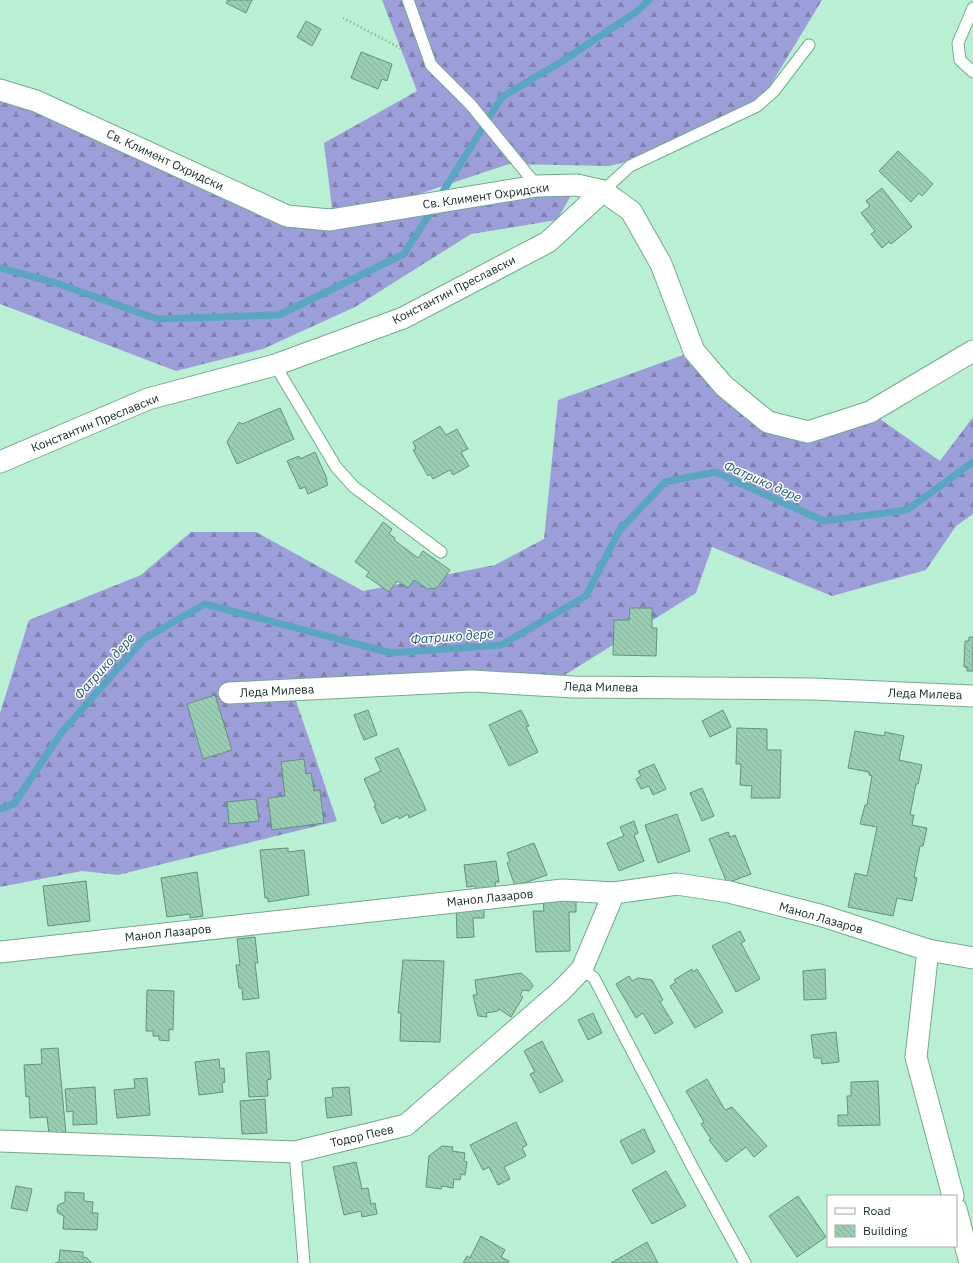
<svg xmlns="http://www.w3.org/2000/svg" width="973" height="1263" font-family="'IBM Plex Sans',sans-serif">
	<defs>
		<pattern id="forest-firs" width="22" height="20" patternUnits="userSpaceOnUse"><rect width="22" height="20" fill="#9c9ed9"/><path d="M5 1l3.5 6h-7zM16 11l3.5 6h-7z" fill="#7e81b0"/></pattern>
		<pattern id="building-back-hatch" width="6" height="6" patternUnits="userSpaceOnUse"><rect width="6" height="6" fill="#98ceb2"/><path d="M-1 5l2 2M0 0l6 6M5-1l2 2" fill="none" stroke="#82b199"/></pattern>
	</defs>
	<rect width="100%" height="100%" fill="#b9f0d4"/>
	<g fill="url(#forest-firs)">
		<polygon points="382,0 822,0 764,96 674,150 609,166 509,164 398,201 332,208 324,143 417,91"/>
		<polygon points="0,90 287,216 577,185 557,220 471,234 355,307 263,349 176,371 0,304"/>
		<polygon points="694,351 768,422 808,432 870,412 940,461 973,417 973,514 956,526 926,570 832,596 712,547 696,593 544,688 293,692 337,821 118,875 82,871 0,887 0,713 29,620 141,575 191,532 256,532 363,591 495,565 544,539 558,400"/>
	</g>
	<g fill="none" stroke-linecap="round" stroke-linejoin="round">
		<g stroke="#58a6c0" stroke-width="7">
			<polyline points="439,198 502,97 561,62 636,12 649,0"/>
			<polyline points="0,268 56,283 157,319 279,315 404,254 434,207"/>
			<polyline points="0,809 14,804 61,733 144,639 205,604 391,653 501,645 586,596 619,531 665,482 715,472 824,521 907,510 973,462"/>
		</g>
	</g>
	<g fill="url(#building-back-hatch)" stroke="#5f937a">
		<polygon points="228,0 252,0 246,13 226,3"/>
		<polygon points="306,21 321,29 312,46 297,37"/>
		<polygon points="361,52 392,64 387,81 382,79 378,89 351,78"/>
		<polygon points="898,151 933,184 922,196 919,193 911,202 879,171"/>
		<polygon points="882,188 912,227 891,244 889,242 882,248 871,234 875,231 861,213 870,206 866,201"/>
		<polygon points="280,408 294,439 237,464 227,442 239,422 242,424"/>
		<polygon points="440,426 446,435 457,429 468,449 461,452 469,466 453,475 450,470 433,479 430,474 428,476 413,450 416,449 413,442"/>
		<polygon points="315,452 327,479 326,480 328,485 308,494 305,487 300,489 287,461 299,456 300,459"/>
		<polygon points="383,522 392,529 389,534 395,538 394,540 418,558 423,551 450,570 437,588 427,589 414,580 408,588 397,581 389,592 366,576 369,572 355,562"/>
		<polygon points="630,608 652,608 652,628 657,628 656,656 613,655 614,620 629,620"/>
		<polygon points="969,637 973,637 973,671 967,671 967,667 964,667 965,641 969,641"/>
		<polygon points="215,695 232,750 203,759 187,704"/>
		<polygon points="368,710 377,735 364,740 354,715"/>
		<polygon points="521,710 529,726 526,727 538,752 509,766 489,725"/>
		<polygon points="723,710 731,727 710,737 702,721"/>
		<polygon points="737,728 767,729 767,750 781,750 780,798 751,798 752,786 740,785 741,764 736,764"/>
		<polygon points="855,731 884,736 885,732 904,736 899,760 922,765 918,784 916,784 910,815 914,815 912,825 927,828 923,846 920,846 914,877 917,878 912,901 897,898 893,916 848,907 855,873 867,876 877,827 860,824 865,805 867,805 872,776 869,775 869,772 848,768"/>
		<polygon points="398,748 426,810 409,818 408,814 399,819 398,816 382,824 374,806 376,806 364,779 381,771 375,758"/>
		<polygon points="304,759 306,774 311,773 314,791 320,790 324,823 272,830 268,798 285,796 281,762"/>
		<polygon points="654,764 666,789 653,795 649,786 641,789 636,779 641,776 638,771"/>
		<polygon points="702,788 714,816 702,821 690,793"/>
		<polygon points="256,799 259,821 229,824 227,802"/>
		<polygon points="677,814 690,851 658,863 645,825"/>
		<polygon points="634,821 638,833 634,835 644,861 619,871 607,843 624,836 620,827"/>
		<polygon points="728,832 730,837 735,835 751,874 727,883 709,839"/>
		<polygon points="534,843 547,875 515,886 507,863 510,861 507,853"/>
		<polygon points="288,848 288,852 304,850 309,895 268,902 268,898 265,898 260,850"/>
		<polygon points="496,861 499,882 495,882 496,887 476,889 475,886 467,887 464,865"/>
		<polygon points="197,872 203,916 190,918 190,914 167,917 161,878"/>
		<polygon points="86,881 90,921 48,926 43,886"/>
		<polygon points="576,899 576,912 569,912 570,951 536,952 533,911 544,911 543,900"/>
		<polygon points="456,905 484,905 484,918 473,918 474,937 457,938"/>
		<polygon points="740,931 745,941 741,943 760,979 736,992 712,946"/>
		<polygon points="255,937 258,963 255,963 259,998 243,1000 242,988 239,988 236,965 240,965 237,939"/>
		<polygon points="403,960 444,961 440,1042 400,1041 401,1013 398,1013"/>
		<polygon points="692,969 693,972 697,969 723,1012 695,1028 670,986 676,982 674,980"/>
		<polygon points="825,969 826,999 804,1000 803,971"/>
		<polygon points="521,973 530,981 533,986 529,991 523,990 520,995 523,997 511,1017 499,1009 498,1011 486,1013 487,1017 478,1016 473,995 477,995 475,980"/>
		<polygon points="629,976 632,981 638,978 652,980 663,1000 660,1002 673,1023 655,1034 643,1013 636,1018 616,984"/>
		<polygon points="147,990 174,991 173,1030 169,1029 169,1041 159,1040 159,1036 153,1036 153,1031 146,1031"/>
		<polygon points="593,1013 602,1033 588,1040 578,1020"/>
		<polygon points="836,1032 839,1062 822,1064 821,1058 814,1058 811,1035"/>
		<polygon points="542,1041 563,1081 540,1093 530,1074 535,1072 524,1051"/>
		<polygon points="58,1048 66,1134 49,1135 47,1117 30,1118 29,1096 26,1097 24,1065 42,1064 41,1049"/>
		<polygon points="269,1051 271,1079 267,1080 268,1096 249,1097 246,1053"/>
		<polygon points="219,1059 220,1069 224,1068 225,1082 222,1083 223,1092 199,1095 195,1062"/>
		<polygon points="147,1078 150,1115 117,1118 114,1090 135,1088 134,1079"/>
		<polygon points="707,1079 725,1110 732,1107 767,1146 754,1157 746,1147 726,1162 709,1140 711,1139 701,1124 704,1122 686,1091"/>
		<polygon points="878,1081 880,1125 838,1126 838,1115 848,1115 847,1096 851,1096 851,1082"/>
		<polygon points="95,1087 97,1124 73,1125 73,1111 67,1112 65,1089"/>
		<polygon points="349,1087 352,1115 327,1118 325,1098 333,1097 332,1088"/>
		<polygon points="265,1099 267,1133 242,1134 240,1101"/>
		<polygon points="516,1122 527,1145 522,1148 526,1156 504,1167 510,1179 498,1185 489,1167 483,1170 470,1145"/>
		<polygon points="644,1129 655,1152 632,1164 620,1141"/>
		<polygon points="442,1146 453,1147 452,1151 465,1153 464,1161 467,1162 465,1175 461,1174 460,1180 454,1179 453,1188 442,1186 441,1189 426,1187 429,1156"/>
		<polygon points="356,1162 362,1189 368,1188 371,1204 375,1203 377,1214 362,1217 361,1211 344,1215 333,1167"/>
		<polygon points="666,1171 686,1206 652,1224 632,1190"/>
		<polygon points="16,1186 32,1189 27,1211 11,1208"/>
		<polygon points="65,1192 84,1193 84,1201 93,1202 92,1213 98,1213 97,1230 63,1229 64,1216 58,1213 57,1209 58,1205 65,1202"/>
		<polygon points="798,1196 826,1237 797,1257 769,1216"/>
		<polygon points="481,1236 505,1250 501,1257 509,1261 508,1263 463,1263 467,1256 470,1258"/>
		<polygon points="647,1242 658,1263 611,1263"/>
		<polygon points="60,1250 83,1252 83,1257 87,1258 92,1263 55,1263 59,1262"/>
	</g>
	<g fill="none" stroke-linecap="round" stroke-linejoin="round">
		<defs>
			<g id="lane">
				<polyline points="408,0 431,65 471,105 537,186"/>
				<polyline points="973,8 958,43 960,60 973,72"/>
				<polyline points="603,191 630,166 757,106 774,91 809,45"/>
				<polyline points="275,365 336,467 354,487 441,552"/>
				<polyline points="582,969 594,978 694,1170 745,1263"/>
				<polyline points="295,1152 304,1263"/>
			</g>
			<g id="street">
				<polyline points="0,90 36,101 287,216 330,220 537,186 577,185 603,191 631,211 661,264 694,351 724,386 768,422 808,432 870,412 973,351"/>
				<polyline points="0,462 148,399 275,365 403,318 548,242 603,191"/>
				<polyline points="229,693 472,681 574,687 813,689 973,696"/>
				<polyline points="928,950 916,1057 953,1196"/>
				<polyline points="0,952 563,890 614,893 677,884 729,892 823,916 928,950 973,958"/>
				<polyline points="0,1141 295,1152 406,1125 562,990 582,969 614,893"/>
				<polyline points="956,1209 970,1263"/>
			</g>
		</defs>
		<use href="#lane" stroke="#74a98f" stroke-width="13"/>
		<use href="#street" stroke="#74a98f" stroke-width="23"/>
		<polyline stroke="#76a08b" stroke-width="2.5" stroke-dasharray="1 3" stroke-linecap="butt" points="343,18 408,52"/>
		<use href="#lane" stroke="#fff" stroke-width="11"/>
		<use href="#street" stroke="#fff" stroke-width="21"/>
	</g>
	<g text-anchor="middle" stroke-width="3" stroke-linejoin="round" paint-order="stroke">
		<g font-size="12" fill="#142a20" stroke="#fff">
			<text transform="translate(165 160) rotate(25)" y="4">Св. Климент Охридски</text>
			<text transform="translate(486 196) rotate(-8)" y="4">Св. Климент Охридски</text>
			<text transform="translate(454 290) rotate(-27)" y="4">Константин Преславски</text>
			<text transform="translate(95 423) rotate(-22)" y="4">Константин Преславски</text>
			<text transform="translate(601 687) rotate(1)" y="4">Леда Милева</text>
			<text transform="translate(277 691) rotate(-3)" y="4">Леда Милева</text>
			<text transform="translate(925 694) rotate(2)" y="4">Леда Милева</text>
			<text transform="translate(490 898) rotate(-6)" y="4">Манол Лазаров</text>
			<text transform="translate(821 918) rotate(16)" y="4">Манол Лазаров</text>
			<text transform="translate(168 933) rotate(-6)" y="4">Манол Лазаров</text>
			<text transform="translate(362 1136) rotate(-13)" y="4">Тодор Пеев</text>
		</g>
		<g font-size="13" font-style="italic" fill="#18576a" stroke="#fff">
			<text transform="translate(763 481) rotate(24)" y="5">Фатрико дере</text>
			<text transform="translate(452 636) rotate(-4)" y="5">Фатрико дере</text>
			<text transform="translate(104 666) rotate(-48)" y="5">Фатрико дере</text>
		</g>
	</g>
	<rect x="827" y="1195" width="130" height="52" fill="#ffffff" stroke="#a1aaa6"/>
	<rect x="835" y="1208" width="20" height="6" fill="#ffffff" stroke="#a1aaa6"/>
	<text x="863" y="1215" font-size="12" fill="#142a20">Road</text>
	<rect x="835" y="1225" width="20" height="12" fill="url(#building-back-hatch)" stroke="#a1aaa6"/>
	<text x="863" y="1235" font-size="12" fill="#142a20">Building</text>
</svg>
